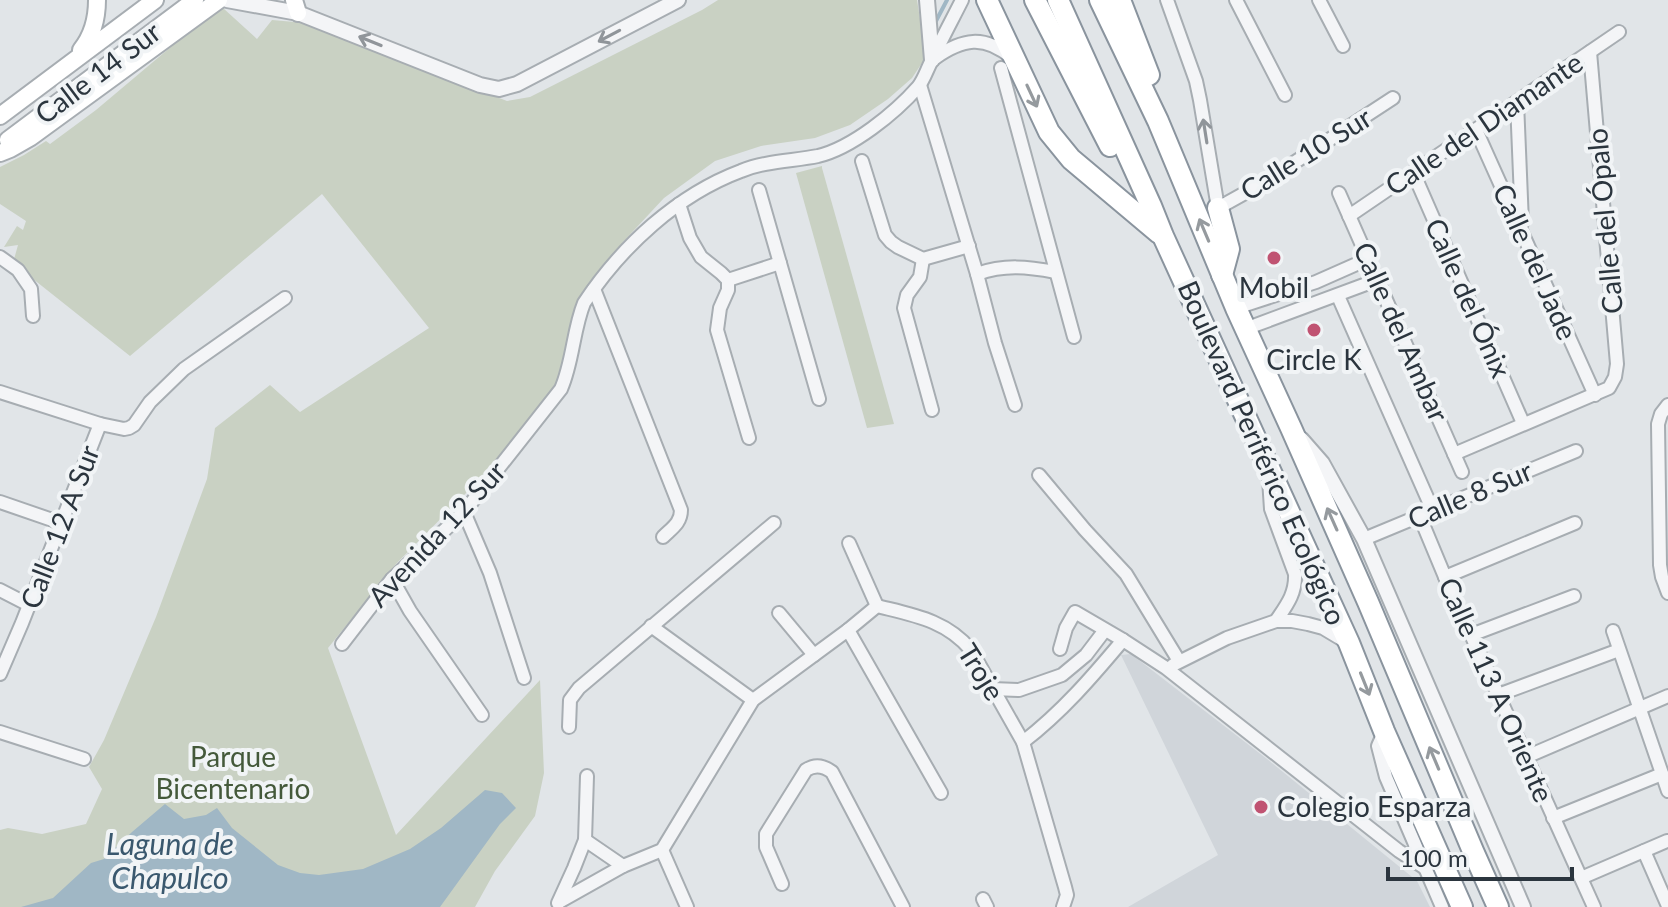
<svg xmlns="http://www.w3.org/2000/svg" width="1668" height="907" font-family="Lato,sans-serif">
	<rect width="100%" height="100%" fill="#e1e5e8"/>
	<polygon fill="#d0d5da" points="1131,654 1267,759 1417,881 1430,907 1128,907 1218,855 1121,655"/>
	<g fill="#c9d1c3">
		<polygon points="718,0 917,0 926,57 912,78 888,99 850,125 815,138 761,146 715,161 664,198 623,242 581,305 562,386 473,486 396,564 328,648 396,835 540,680 544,773 535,816 495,871 475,907 0,907 0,830 8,828 42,834 86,824 102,789 89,767 104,740 156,617 207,479 215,428 270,385 300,412 429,328 322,194 130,356 13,263 18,245 4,247 17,226 23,230 26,221 0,204 0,167 24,155 46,141 50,144 96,110 210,14 223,8 257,39 272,20 306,23 507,101 530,97 702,10"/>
		<polygon points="822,166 822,168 894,424 867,428 796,173"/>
	</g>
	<polygon fill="#a0b7c5" points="485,790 502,793 516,808 500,824 440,907 21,907 53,898 91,863 104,859 132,832 165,804 184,819 206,815 217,808 232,828 278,865 300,873 319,875 363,869 410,849 441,828"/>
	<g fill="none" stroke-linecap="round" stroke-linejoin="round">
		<polyline stroke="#a0b7c5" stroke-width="4" points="936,21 947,0"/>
		<defs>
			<g id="minor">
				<polyline points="1167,0 1196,81 1200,100 1218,208 1263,183 1393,98"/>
				<polyline points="1236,0 1285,95"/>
				<polyline points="1319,0 1343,46"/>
				<path d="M 935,58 C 962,39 984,34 1012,58"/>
				<polyline points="1001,68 1074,337"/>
				<polyline points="920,85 977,274 995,343 1015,405"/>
				<polyline points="1517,102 1522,223"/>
				<polyline points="1476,130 1595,395"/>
				<polyline points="862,161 885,235 891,242 898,247 923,259 969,246"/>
				<polyline points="1413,172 1523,423"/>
				<polyline points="759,190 819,399"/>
				<polyline points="1339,193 1462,472"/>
				<polyline points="679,204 690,238 701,257 721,273 728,280 728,290 720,308 717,330 749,438"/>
				<polyline points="1349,216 1619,32"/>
				<polyline points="0,257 18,270 31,289 33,316"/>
				<polyline points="923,259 920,277 907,295 904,308 932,410"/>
				<path d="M 977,274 C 1005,264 1028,267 1056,272"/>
				<polyline points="728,280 780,263"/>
				<path d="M 594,289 L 681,510 C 681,523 672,528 663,537"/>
				<polyline points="1338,296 1433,511"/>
				<polyline points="1236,308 1316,282 1368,259"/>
				<polyline points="1245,329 1377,280"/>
				<polyline points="0,392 100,424 124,429 129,428 134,425 150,402 184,369 285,298"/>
				<polyline points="1668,405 1661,414 1658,424 1660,565 1662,577 1668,593"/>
				<polyline points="1454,454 1609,388 1615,377 1617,364 1590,52"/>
				<polyline points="1039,475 1085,530 1126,574 1179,661"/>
				<path d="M 1269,479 L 1271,509 L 1295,574 C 1296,594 1286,606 1276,621"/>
				<polyline points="0,502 61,523"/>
				<polyline points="464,512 490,573 524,678"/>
				<polyline points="1420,517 1445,577 1594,907"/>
				<polyline points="1364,539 1576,451"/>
				<polyline points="849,543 877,606"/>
				<polyline points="1445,577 1575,523"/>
				<polyline points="392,579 410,611 482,715"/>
				<polyline points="0,590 29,605"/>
				<path d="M 877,606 C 913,615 946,620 971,650 L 1023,742 L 1065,887 L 1067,895 L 1063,907"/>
				<polyline points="779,613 814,655"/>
				<polyline points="651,626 753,700"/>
				<polyline points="848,630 941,793"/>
				<polyline points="1613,631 1668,791"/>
				<polyline points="1471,635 1574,596"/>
				<path d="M 342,644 L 392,579 L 464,512 L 561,389 C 573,362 573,330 584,303 C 622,246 677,195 741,171 C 765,161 793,161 818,156 C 852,148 895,113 918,87 C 924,80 927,69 932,60 C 941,40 952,20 962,0"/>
				<polyline points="1060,649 1066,628 1075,612 1123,640 1166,668 1399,851 1425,868"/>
				<polyline points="1173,665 1227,638 1276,621 1292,621 1308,624 1323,628 1348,643"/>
				<polyline points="0,674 22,623 100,424"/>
				<polyline points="992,689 1019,690 1062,675 1086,655 1105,630"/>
				<polyline points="1498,695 1619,650"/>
				<polyline points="569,727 570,700 579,688 774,523"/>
				<polyline points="0,732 84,759"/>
				<polyline points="1384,732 1378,746 1386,777 1442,907"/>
				<path d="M 1023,742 C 1062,712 1092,677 1123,640"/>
				<polyline points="1526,757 1668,696"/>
				<polyline points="1553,818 1662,774"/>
				<polyline points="585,840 623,866"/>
				<polyline points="662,850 687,907"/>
				<polyline points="1644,851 1668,906"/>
				<polyline points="1581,878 1667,841"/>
				<path d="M 782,884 L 766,847 L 766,834 L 806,770 C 815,764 824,766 832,772 L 903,907"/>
				<polyline points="983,899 987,907"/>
				<polyline points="559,902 623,866 662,850 753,700 848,630 877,606"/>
				<polyline points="558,903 574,868 585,840 587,776"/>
			</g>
			<g id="tertiary">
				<polyline points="227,0 298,13 480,85 499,89 517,84 678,0"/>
				<polyline points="927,0 932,60"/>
				<polyline points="1301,439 1322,463 1364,539 1523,907"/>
			</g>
			<g id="secondary">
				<polyline points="294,0 298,13"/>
				<path d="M 81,50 C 93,35 97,19 97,0"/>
				<polyline points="0,116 155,0"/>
				<polyline points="8,140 195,0"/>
				<polyline points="0,153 10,149 31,137 219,0"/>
			</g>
			<g id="trunk">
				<polyline points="987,0 1049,132 1071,159 1159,233"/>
				<polyline points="1035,0 1110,146"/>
				<polyline points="1058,0 1151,206 1163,236 1349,643 1384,731 1462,907"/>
				<polyline points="1100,0 1158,121 1236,308 1291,428 1368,602 1473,851 1498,907"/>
				<polyline points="1120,0 1149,75"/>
				<polyline points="1218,208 1229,249 1222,275"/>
			</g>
		</defs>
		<use href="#minor" stroke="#a7adb2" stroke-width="16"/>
		<use href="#tertiary" stroke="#a7adb2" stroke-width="18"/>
		<use href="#secondary" stroke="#a7adb2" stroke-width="20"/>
		<use href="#trunk" stroke="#8a949e" stroke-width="24"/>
		<use href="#minor" stroke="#f4f5f7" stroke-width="12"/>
		<use href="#tertiary" stroke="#f4f5f7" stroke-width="14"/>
		<use href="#secondary" stroke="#fff" stroke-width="16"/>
		<use href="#trunk" stroke="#fff" stroke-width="20"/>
	</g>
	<defs><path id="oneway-shaft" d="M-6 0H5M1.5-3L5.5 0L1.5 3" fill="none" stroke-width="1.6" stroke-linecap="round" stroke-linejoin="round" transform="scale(2)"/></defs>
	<g stroke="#90959a">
		<use href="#oneway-shaft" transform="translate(609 36) rotate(152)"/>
		<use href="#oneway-shaft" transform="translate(370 41) rotate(-158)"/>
		<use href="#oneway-shaft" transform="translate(1205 131) rotate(-99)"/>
	</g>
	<g stroke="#959a9e">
		<use href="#oneway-shaft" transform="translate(1032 96) rotate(65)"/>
		<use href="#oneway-shaft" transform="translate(1204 230) rotate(-113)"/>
		<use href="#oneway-shaft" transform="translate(1332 519) rotate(-114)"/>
		<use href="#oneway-shaft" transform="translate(1365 684) rotate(68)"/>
		<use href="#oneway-shaft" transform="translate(1434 758) rotate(-113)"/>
	</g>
	<g fill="#c05372" stroke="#f1f4f6" stroke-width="3">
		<circle cx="1274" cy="258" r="8"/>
		<circle cx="1314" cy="330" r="8"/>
		<circle cx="1261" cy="807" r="8"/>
	</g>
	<g text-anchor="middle" stroke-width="8" stroke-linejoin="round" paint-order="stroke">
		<g font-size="28" fill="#2b353e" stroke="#f1f4f6">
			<text transform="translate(98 73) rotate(-37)" y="10">Calle 14 Sur</text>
			<text transform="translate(1484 124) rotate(-34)" y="10">Calle del Diamante</text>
			<text transform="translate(1306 154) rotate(-32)" y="10">Calle 10 Sur</text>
			<text transform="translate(1605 221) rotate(-95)" y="10">Calle del Ópalo</text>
			<text transform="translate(1535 262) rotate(66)" y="10">Calle del Jade</text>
			<text transform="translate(1468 298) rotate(66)" y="10">Calle del Ónix</text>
			<text transform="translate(1401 332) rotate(66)" y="10">Calle del Ambar</text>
			<text transform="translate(1262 453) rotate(66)" y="10">Boulevard Periférico Ecológico</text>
			<text transform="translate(1470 495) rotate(-23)" y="10">Calle 8 Sur</text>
			<text transform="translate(60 527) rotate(-69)" y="10">Calle 12 A Sur</text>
			<text transform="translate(437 534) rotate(-47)" y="10">Avenida 12 Sur</text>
			<text transform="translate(981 672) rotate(58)" y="10">Troje</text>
			<text transform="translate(1496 690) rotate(66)" y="10">Calle 113 A Oriente</text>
		</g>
		<g font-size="28" fill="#2b353e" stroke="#f1f4f6">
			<text x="1274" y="298">Mobil</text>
			<text x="1314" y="370">Circle K</text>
			<text x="1277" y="817" text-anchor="start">Colegio Esparza</text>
		</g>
		<g font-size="28" fill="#44593a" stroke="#f1f4f6">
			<text x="233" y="767">Parque<tspan x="233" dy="32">Bicentenario</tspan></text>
		</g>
		<g font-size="30" font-style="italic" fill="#3a586e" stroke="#f1f4f6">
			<text x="170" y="855">Laguna de<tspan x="170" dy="34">Chapulco</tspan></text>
		</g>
	</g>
	<path d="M1388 867v12h184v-12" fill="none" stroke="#2b353e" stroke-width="4"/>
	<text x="1400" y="867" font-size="24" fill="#2b353e" stroke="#f1f4f6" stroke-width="6" paint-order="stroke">100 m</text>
</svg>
